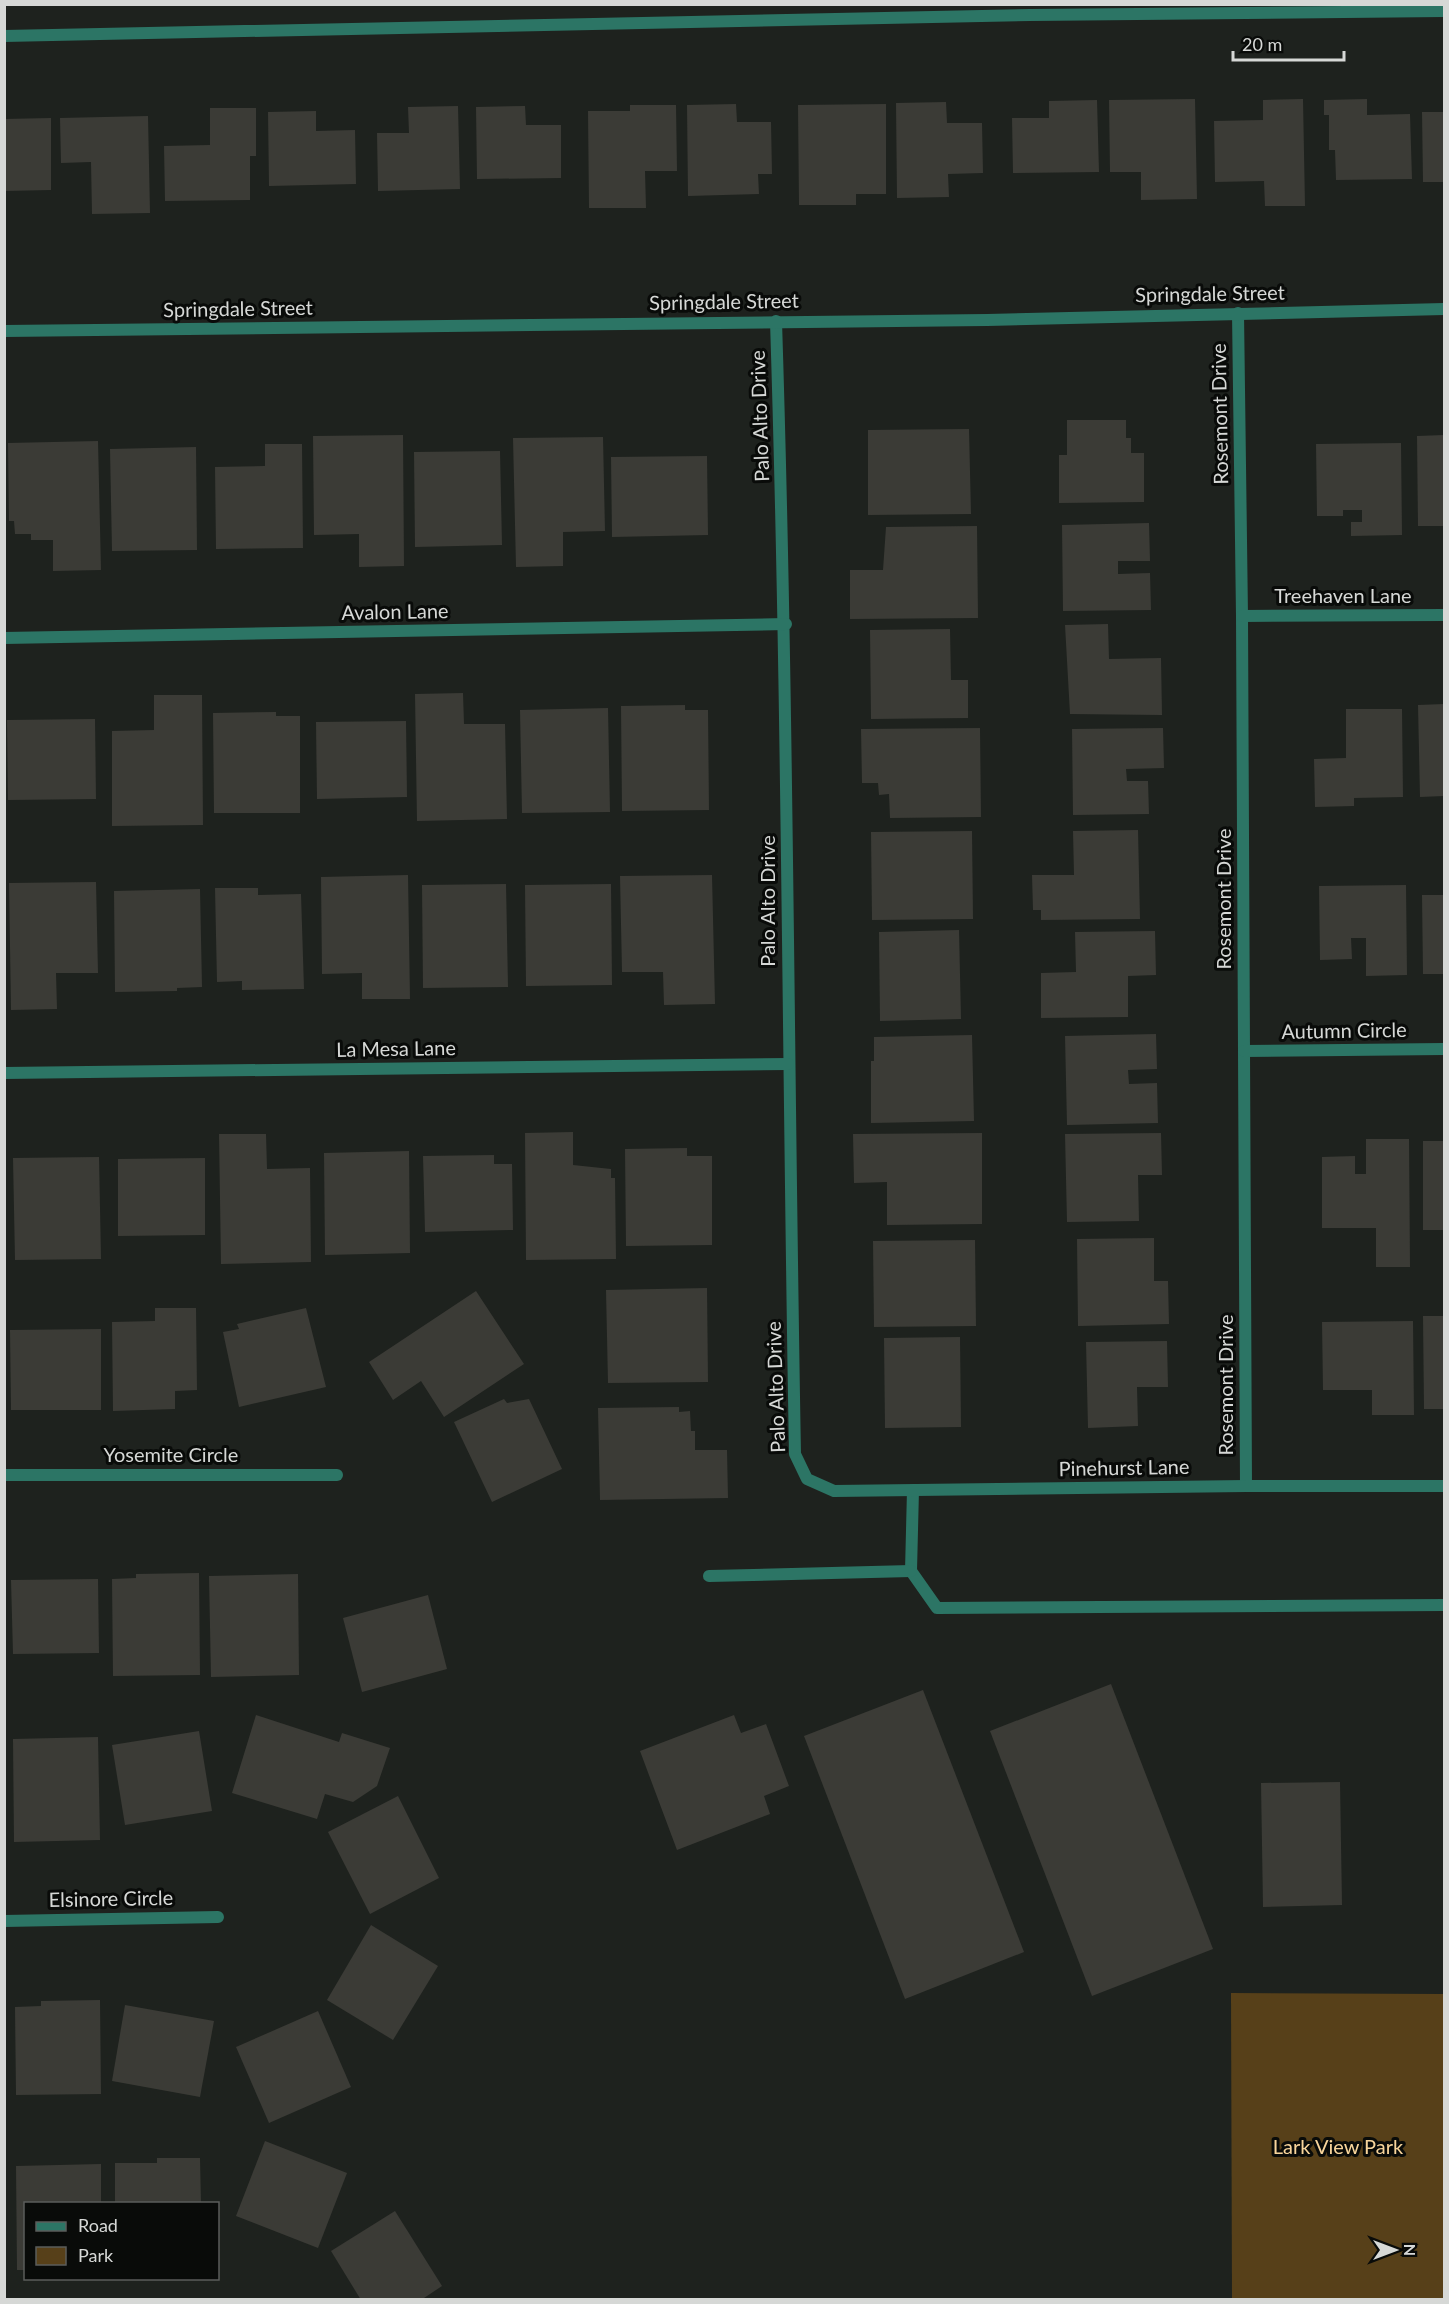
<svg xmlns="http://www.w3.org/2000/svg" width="1449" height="2304" font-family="Lato,sans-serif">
	<rect width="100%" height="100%" fill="#1e221e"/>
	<polygon fill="#574019" points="1231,1993 1444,1994 1444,2299 1232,2299"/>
	<g fill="#3b3b36">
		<polygon points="1195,99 1197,199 1141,200 1141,172 1110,172 1109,100"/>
		<polygon points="1303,99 1305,206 1265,206 1264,181 1215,182 1214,121 1263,120 1263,100"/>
		<polygon points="1367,99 1367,115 1410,114 1412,179 1336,180 1335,150 1329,150 1329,115 1324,115 1324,100"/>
		<polygon points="1097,100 1099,172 1013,173 1012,118 1049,118 1049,101"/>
		<polygon points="946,102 947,123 982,123 983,173 948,174 949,197 897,198 896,103"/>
		<polygon points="736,104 737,122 771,122 772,174 758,174 759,194 688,196 687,105"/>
		<polygon points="886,104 886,194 856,194 856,205 799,205 798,105"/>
		<polygon points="630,105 676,105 677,171 645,171 646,208 589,208 588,111 630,111"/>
		<polygon points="458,106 460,189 378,191 377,133 409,133 408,107"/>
		<polygon points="525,106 526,125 561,125 561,178 477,179 476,107"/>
		<polygon points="210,108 256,108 256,156 250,156 250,200 165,201 164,146 210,145"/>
		<polygon points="316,111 316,131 355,130 356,184 269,186 268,112"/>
		<polygon points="1422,112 1444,112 1444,182 1423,182"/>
		<polygon points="148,116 150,213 92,214 91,162 61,163 60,118"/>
		<polygon points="51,118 51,190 4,191 4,119"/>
		<polygon points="1067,420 1126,420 1126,438 1131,438 1131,453 1144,453 1144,502 1059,503 1059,455 1067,455"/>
		<polygon points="969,429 971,514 868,515 868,430"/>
		<polygon points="403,435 404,566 359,567 359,534 314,535 313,436"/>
		<polygon points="1444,435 1444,526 1418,526 1417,436"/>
		<polygon points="603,437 605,531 563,532 563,566 516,567 513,438"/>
		<polygon points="98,441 101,570 53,571 53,540 31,540 31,534 15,534 14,521 9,521 8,443"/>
		<polygon points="1401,443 1402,535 1351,536 1351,522 1362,522 1362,510 1343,510 1343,516 1317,516 1316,444"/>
		<polygon points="265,444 302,444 303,548 216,549 215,467 265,466"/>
		<polygon points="196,447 197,550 112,551 110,449"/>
		<polygon points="500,451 502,545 415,547 414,452"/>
		<polygon points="707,456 708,535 612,537 611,457"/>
		<polygon points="1149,523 1150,561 1118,561 1118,574 1150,573 1151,610 1063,611 1062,525"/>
		<polygon points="977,526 978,618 850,619 850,570 883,570 886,527"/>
		<polygon points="1108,624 1109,659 1161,658 1162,715 1070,714 1065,625"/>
		<polygon points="950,629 951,680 968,680 968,718 871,719 870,630"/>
		<polygon points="463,693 464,724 505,724 507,819 417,821 415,694"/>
		<polygon points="154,695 202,695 203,825 112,826 112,731 154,730"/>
		<polygon points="1444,704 1444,796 1420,797 1418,705"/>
		<polygon points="685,705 685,710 708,710 709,810 622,811 621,706"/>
		<polygon points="608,708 610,812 522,813 520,710"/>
		<polygon points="1346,709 1402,709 1403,797 1354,798 1354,806 1315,807 1314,759 1346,758"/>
		<polygon points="276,712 276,716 300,716 300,813 214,813 213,713"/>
		<polygon points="95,719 96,799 8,800 7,720"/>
		<polygon points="406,721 407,797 317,799 316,722"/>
		<polygon points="980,728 981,817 890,818 889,794 879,795 878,783 862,783 861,729"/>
		<polygon points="1163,728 1164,768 1126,769 1127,781 1148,781 1149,814 1073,815 1072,729"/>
		<polygon points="1138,830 1140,919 1041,920 1041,910 1033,910 1032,875 1074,875 1073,831"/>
		<polygon points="972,831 973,919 872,920 871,832"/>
		<polygon points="408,875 410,999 362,999 362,973 322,974 321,877"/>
		<polygon points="712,875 715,1004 664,1005 663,972 622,972 620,876"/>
		<polygon points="96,882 98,973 56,973 57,1009 11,1010 9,883"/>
		<polygon points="506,884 508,987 423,988 422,885"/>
		<polygon points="611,884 612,985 526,986 525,885"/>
		<polygon points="1406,885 1407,975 1366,976 1366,938 1351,938 1352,959 1320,960 1319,886"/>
		<polygon points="215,888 258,888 258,895 301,894 304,989 242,990 242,981 217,982"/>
		<polygon points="200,889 202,987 177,988 177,991 115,992 114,891"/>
		<polygon points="1422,895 1444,895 1444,974 1423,974"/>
		<polygon points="959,930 961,1019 880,1021 879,932"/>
		<polygon points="1155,931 1156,975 1128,976 1128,1017 1041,1018 1041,973 1076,972 1075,932"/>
		<polygon points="1156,1034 1157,1069 1128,1070 1129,1084 1157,1083 1158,1123 1067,1125 1065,1036"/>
		<polygon points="972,1035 974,1121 871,1123 871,1061 874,1061 874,1037"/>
		<polygon points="573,1132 573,1165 611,1169 611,1178 615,1178 616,1259 526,1260 525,1133"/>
		<polygon points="982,1133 982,1224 887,1225 887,1182 854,1183 853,1134"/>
		<polygon points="1161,1133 1162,1175 1138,1175 1139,1221 1067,1222 1065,1134"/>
		<polygon points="219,1134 266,1134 267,1169 310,1168 311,1262 221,1264"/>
		<polygon points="1366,1139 1409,1139 1410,1267 1376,1267 1376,1228 1322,1228 1322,1157 1355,1156 1355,1174 1366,1174"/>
		<rect x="1423" y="1141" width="21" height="89"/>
		<polygon points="687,1148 687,1156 712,1156 712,1245 626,1246 625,1149"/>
		<polygon points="409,1151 410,1253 325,1255 324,1153"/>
		<polygon points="494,1155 494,1164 512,1164 513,1230 425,1232 423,1156"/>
		<polygon points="99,1157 101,1259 15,1260 13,1158"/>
		<polygon points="205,1158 205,1235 118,1236 118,1159"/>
		<polygon points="1154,1238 1154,1281 1168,1281 1169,1324 1078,1326 1077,1239"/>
		<polygon points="975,1240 976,1326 874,1327 873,1241"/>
		<polygon points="707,1288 708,1382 608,1383 606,1290"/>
		<polygon points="476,1291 524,1364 444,1417 421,1381 393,1400 369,1362"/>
		<polygon points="155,1308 196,1308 197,1390 175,1391 175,1409 113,1411 112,1322 155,1321"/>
		<polygon points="306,1308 326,1387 239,1407 223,1332 239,1329 237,1324"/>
		<polygon points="1423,1316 1444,1316 1444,1409 1424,1409"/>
		<polygon points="1413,1321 1414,1415 1372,1415 1372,1390 1323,1390 1322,1322"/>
		<polygon points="101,1329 101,1410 11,1410 10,1330"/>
		<polygon points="960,1337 961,1427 885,1428 884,1338"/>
		<polygon points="1167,1341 1168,1387 1137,1387 1138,1426 1088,1428 1086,1342"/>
		<polygon points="504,1399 507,1403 529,1399 562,1469 492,1502 454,1422"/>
		<polygon points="679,1407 679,1412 690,1411 691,1431 695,1431 695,1450 727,1450 728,1498 600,1500 598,1408"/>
		<polygon points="199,1573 200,1675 113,1676 112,1579 136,1578 136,1574"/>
		<polygon points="298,1574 299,1675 211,1677 209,1576"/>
		<polygon points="98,1579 99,1653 13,1654 11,1580"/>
		<polygon points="428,1595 447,1669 362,1692 343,1618"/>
		<polygon points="1111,1684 1213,1949 1092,1996 990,1731"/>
		<polygon points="923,1690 1024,1952 905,1999 804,1736"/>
		<polygon points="256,1715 339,1742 342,1733 390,1748 377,1786 353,1802 325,1794 317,1819 232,1793"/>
		<polygon points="734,1715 741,1733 766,1724 789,1786 764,1796 770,1814 677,1850 640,1751"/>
		<polygon points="199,1731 212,1811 125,1825 112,1745"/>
		<polygon points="98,1737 100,1840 14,1842 13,1739"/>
		<polygon points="1340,1782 1342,1905 1263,1907 1261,1783"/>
		<polygon points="398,1796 439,1878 370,1914 328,1832"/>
		<polygon points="371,1925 438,1966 393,2040 327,2000"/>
		<polygon points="100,2000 101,2094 16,2095 15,2007 41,2006 41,2001"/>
		<polygon points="125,2005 214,2021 200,2097 112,2081"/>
		<polygon points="318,2011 351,2087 269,2123 236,2047"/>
		<polygon points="265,2141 347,2173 318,2248 236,2216"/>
		<polygon points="157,2158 200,2158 201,2204 115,2204 115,2163 157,2163"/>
		<polygon points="101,2164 101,2204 26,2204 26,2270 17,2270 16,2166"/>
		<polygon points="395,2211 442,2286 421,2300 361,2300 331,2251"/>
	</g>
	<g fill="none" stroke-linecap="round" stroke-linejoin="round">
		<g stroke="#2c7565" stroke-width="12">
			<polyline points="913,1490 911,1571 937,1608 1444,1605"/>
			<polyline points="709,1576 911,1571"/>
		</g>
		<g stroke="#2c7565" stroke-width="12">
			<polyline points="4,36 1030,15 1444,11"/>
			<polyline points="1238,313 1242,616 1246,1486"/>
			<path d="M 776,321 C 788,698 788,1076 795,1454 L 807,1479 L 834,1491 L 1246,1486 L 1444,1486"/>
			<polyline points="1242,616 1444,615"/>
			<polyline points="4,638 786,624"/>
			<polyline points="1244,1051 1444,1049"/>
			<polyline points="4,1073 788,1064"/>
			<polyline points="4,1475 337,1475"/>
			<polyline points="4,1921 218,1917"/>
		</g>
		<polyline stroke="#2c7565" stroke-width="12" points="4,331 987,320 1444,309"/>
	</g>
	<g text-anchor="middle" stroke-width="6" stroke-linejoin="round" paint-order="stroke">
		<g font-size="20" fill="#d6d8d6" stroke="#090b09">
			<text transform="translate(1210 294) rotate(-1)" y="7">Springdale Street</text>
			<text transform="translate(724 302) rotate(-1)" y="7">Springdale Street</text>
			<text transform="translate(238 309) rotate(-1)" y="7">Springdale Street</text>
			<text transform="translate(1220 414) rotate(-91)" y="7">Rosemont Drive</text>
			<text transform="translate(760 416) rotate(-92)" y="7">Palo Alto Drive</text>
			<text x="1343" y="603">Treehaven Lane</text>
			<text transform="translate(395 612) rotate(-1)" y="7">Avalon Lane</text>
			<text transform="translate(1224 899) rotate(-90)" y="7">Rosemont Drive</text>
			<text transform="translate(768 901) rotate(-90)" y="7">Palo Alto Drive</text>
			<text transform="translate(1344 1031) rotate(-1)" y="7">Autumn Circle</text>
			<text transform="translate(396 1049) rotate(-1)" y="7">La Mesa Lane</text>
			<text transform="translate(1226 1385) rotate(-90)" y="7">Rosemont Drive</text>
			<text transform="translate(776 1387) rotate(-92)" y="7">Palo Alto Drive</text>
			<text x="171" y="1462">Yosemite Circle</text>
			<text transform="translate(1124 1468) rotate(-1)" y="7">Pinehurst Lane</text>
			<text transform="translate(111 1899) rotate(-1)" y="7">Elsinore Circle</text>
		</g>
		<g font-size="20" fill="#f8d59b" stroke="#090b09">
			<text x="1338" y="2154">Lark View Park</text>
		</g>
	</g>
	<rect width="1449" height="2304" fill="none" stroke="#d6d8d6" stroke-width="12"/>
	<rect x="24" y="2202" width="195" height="78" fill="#090b09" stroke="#5b5d5b" stroke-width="1.5"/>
	<rect x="36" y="2222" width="30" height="9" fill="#2c7565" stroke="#5b5d5b" stroke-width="1.5"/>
	<text x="78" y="2232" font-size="18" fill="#d6d8d6">Road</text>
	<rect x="36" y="2247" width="30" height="18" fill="#574019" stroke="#5b5d5b" stroke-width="1.5"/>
	<text x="78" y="2262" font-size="18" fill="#d6d8d6">Park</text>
	<g transform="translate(1395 2250) rotate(90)" stroke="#090b09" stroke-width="4.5" paint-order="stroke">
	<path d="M0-4.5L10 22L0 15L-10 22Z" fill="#d6d8d6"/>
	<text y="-9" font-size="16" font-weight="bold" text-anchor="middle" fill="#d6d8d6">N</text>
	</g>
	<path d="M1233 51v9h111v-9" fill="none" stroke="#d6d8d6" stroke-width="3"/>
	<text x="1242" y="51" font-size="18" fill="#d6d8d6" stroke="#090b09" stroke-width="4.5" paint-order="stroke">20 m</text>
</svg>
